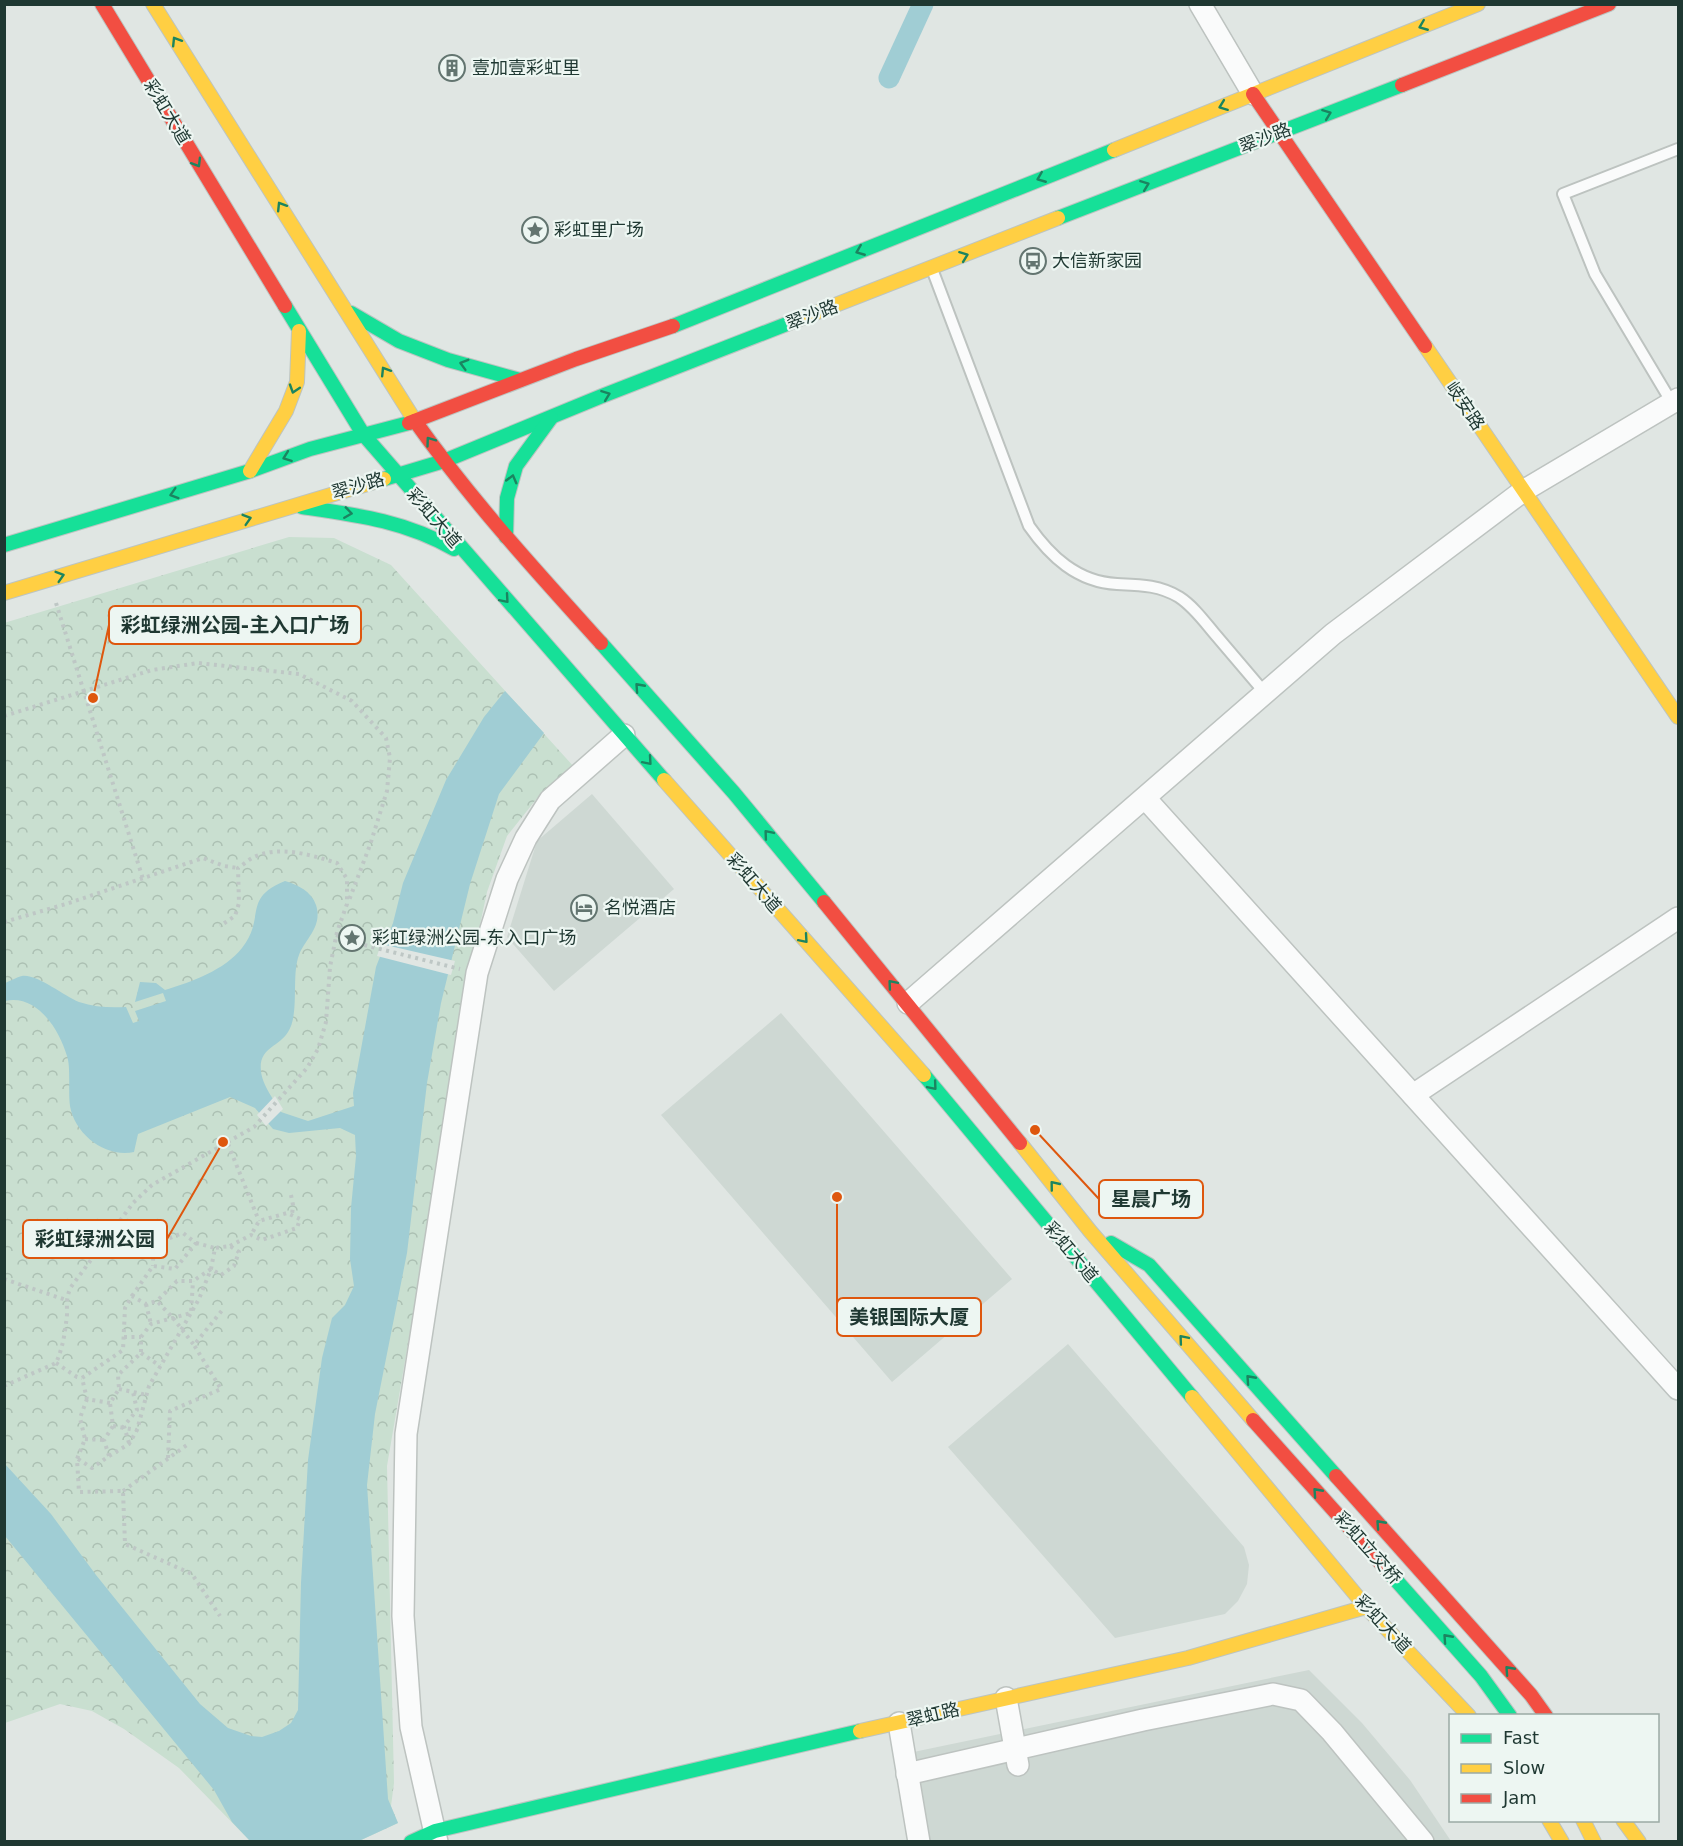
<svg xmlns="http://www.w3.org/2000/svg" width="1683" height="1846" font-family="'DejaVu Sans','Noto Sans SC',sans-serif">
	<defs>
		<pattern id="park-crowns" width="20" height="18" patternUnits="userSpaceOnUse" patternTransform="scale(1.5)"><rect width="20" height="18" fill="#c9dfd0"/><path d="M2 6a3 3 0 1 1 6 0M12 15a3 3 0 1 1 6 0" fill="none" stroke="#acc0b3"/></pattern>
	</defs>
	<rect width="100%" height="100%" fill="#e0e6e3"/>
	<g fill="#ced8d3">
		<polygon points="592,794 674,889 554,991 507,937 537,841"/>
		<polygon points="781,1013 1012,1279 892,1382 661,1115"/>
		<polygon points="1068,1344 1244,1547 1249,1565 1247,1584 1238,1601 1225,1614 1115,1638 948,1447"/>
		<polygon points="1309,1670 1362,1723 1410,1780 1451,1841 917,1841 899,1755"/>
	</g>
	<polygon fill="url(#park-crowns)" points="289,537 334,538 391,565 575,768 538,797 507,836 487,892 458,1027 423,1256 387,1466 394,1783 391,1806 398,1823 359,1841 250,1841 179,1768 124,1729 92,1711 60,1704 5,1723 4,623"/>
	<path fill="#a0cdd4" d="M 505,691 L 544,733 L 499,794 L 470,884 L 441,1003 L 427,1083 L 407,1253 L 375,1414 L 367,1485 L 388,1799 L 398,1823 L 359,1841 L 250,1841 L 232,1822 L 214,1790 L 5,1536 L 4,1463 L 51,1514 L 96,1575 L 200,1704 L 228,1728 L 251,1736 L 262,1737 L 279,1731 L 291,1723 L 298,1710 L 301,1583 L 308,1460 L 322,1358 L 332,1318 L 345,1305 L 354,1286 L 350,1259 L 351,1208 L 356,1156 L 355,1135 L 340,1128 L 289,1133 L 273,1129 L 255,1108 L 230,1097 L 138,1134 L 134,1152 C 106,1158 75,1135 70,1106 C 68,1092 71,1067 67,1056 C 59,1029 37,994 5,1001 L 5,983 C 10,981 17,977 22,976 C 38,974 63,996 79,1002 C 95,1007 109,1008 126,1007 L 133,1023 L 139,1021 L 135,1011 L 166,1001 L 163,993 L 135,1002 L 140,982 L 156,983 L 165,990 C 191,982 225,970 242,948 C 266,918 242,898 285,881 C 298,885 311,891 316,905 C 323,927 305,939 299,955 C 291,975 300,1014 288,1032 C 279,1047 258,1048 261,1071 C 262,1085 275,1101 281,1112 L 308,1121 L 354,1106 L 353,1093 L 376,967 L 393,923 L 403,883 L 446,780 L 484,717 Z"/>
	<g fill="#e0e6e3">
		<polygon points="381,944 455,961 451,975 377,956"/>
		<polygon points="275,1096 283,1109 266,1126 257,1115"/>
	</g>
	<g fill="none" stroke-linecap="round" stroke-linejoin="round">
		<polyline stroke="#a0cdd4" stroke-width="21" points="889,78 923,4"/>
		<defs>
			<g id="lane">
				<path d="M 932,269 L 1029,526 C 1050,556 1077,582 1117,584 C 1140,585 1159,585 1179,597 C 1193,606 1204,621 1214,633 C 1231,653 1248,673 1265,693"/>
				<polyline points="1672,403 1595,274 1563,194 1678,149"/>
			</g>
			<g id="street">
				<polyline points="1200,4 1253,94"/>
				<polyline points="1145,798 1678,1389"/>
				<polyline points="908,1003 1333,634 1523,491 1678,399"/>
				<polyline points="1413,1095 1678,918"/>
				<polyline points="1006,1698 1018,1765"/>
				<polyline points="899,1723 919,1842"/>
				<polyline points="907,1774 1143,1720 1273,1694 1301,1700 1332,1732 1423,1842"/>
				<polyline points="437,1842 411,1727 403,1616 406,1434 477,973 507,879 526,838 550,800 624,735"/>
			</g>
			<g id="fast">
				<polyline points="1058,218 1402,85"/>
				<polyline points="285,306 363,434 664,780"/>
				<polyline points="351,313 399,341 448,360 520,380"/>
				<polyline points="673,326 1114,150"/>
				<polyline points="384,479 444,461 602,396 797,320"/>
				<path d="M 302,507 C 357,515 405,521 454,549"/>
				<polyline points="506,537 507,498 516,466 551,418"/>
				<polyline points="4,545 250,471 310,449 409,423"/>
				<polyline points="601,643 734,793 824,902"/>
				<polyline points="924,1075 1192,1397"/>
				<polyline points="1111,1243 1149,1265 1336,1476"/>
				<polyline points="1387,1570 1481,1676 1510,1716"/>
				<polyline points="411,1842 435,1831 860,1731"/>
			</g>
			<g id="slow">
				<polyline points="153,4 415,421"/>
				<polyline points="1114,150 1478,4"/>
				<polyline points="797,320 1058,218"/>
				<polyline points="1425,346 1678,717"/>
				<polyline points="250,471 286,411 297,382 299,331"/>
				<polyline points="4,593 384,479"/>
				<polyline points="664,780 924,1075"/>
				<polyline points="1020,1143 1090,1231 1253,1420"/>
				<polyline points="1192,1397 1366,1607 1469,1716"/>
				<polyline points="860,1731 1188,1658 1366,1607"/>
				<polyline points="1549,1820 1562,1842"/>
				<polyline points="1583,1820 1594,1842"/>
				<polyline points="1623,1820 1639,1842"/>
			</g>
			<g id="jam">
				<polyline points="102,4 285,306"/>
				<polyline points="1402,85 1609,4"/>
				<polyline points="1253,94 1425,346"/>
				<path d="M 415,421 C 471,500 536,571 601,643"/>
				<polyline points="409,423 576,359 673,326"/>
				<polyline points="824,902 1020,1143"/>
				<polyline points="1253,1420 1387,1570"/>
				<polyline points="1336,1476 1531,1695 1546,1716"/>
			</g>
		</defs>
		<use href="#lane" stroke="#bdc3c0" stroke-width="14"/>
		<use href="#street" stroke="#bdc3c0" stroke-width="24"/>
		<use href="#fast" stroke="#bcc4c1" stroke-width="16"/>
		<use href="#slow" stroke="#bcc4c1" stroke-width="16"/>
		<use href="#jam" stroke="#bcc4c1" stroke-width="16"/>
		<g stroke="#bec7c5" stroke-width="4" stroke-dasharray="3 4.5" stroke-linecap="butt">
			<polyline points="56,603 143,879"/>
			<polyline points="4,716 152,670 198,663 299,674 352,701 386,738 390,758 387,791 370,845 348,903"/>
			<polyline points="4,922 66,904 203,858 224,866 238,868"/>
			<polyline points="336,935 360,944 460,969"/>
			<polyline points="228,1144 259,1221"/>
			<polyline points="291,1195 293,1205 292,1215"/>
			<polyline points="196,1243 215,1248"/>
			<polyline points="230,1246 251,1235 262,1240 297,1228 300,1219 287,1213 259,1221 251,1235"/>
			<polyline points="4,1279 66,1300"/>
			<path d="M 132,1296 L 153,1266 L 175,1269 L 196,1243 L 183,1233 C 164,1240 152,1243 153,1266"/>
			<polyline points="146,1304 151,1324"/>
			<polyline points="124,1337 141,1337"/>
			<polyline points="141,1353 160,1366"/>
			<polyline points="56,1363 77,1377 82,1378"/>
			<path d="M 4,1386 L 56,1363 C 63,1347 65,1333 67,1315 C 67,1304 66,1297 71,1287 L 133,1203 L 152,1185 L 254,1127 L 307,1068 L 318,1049 L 326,1022 L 330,967 L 337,932 L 347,904 L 347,879 L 337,863 C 311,855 280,845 254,857 C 248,860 243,865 238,868 L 239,903 L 235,916 L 220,926"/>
			<polyline points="119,1389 147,1395"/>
			<polyline points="87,1399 80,1418 85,1439 77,1459 79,1492 123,1491 125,1544 192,1574 220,1616"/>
			<polyline points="110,1403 87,1399 82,1378 123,1350 125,1308 132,1296 146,1304 157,1301 173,1318"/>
			<polyline points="113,1426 137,1430"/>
			<polyline points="85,1439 104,1440"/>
			<polyline points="129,1443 124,1426 137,1410 133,1392"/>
			<polyline points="109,1456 129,1444 137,1430 149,1386 199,1299 211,1269 215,1248 230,1246 239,1252 234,1266 221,1275 211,1269 193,1281 177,1281 157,1301"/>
			<polyline points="168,1458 170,1411 221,1389 194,1345 224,1308"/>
			<polyline points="78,1459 92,1468 109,1456 104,1440 113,1426 110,1403 119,1389 118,1375 141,1353 141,1337 151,1324 191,1313 193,1281"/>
			<polyline points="123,1491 187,1445"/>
		</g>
		<use href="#lane" stroke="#fafbfb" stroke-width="10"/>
		<use href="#street" stroke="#fafbfb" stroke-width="21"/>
		<use href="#fast" stroke="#16e098" stroke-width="14"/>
		<use href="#slow" stroke="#ffcf43" stroke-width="14"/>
		<use href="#jam" stroke="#f24e42" stroke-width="14"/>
		<polyline stroke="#bec7c5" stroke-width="4" stroke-dasharray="3 4.5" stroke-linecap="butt" points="173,1318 194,1345"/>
	</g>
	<defs><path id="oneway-chevron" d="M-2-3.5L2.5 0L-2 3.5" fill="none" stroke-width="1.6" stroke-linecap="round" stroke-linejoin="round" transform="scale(1.5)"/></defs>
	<g stroke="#1b8460">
		<use href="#oneway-chevron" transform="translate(1423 26) rotate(158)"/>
		<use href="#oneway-chevron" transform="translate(176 41) rotate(-122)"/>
		<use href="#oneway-chevron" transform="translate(1223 106) rotate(159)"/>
		<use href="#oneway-chevron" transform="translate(1327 114) rotate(-21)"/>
		<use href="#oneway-chevron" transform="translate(197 163) rotate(59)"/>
		<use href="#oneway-chevron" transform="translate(1041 178) rotate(158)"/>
		<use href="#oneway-chevron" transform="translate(1145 185) rotate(-21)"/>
		<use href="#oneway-chevron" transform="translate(281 206) rotate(-122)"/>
		<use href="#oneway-chevron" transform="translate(860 251) rotate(158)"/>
		<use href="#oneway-chevron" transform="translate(964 256) rotate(-21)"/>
		<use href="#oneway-chevron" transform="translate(464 364) rotate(-164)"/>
		<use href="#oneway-chevron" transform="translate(385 371) rotate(-122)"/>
		<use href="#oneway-chevron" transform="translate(294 389) rotate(108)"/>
		<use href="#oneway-chevron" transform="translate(606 395) rotate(-21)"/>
		<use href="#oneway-chevron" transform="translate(430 441) rotate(-126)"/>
		<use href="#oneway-chevron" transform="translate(287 457) rotate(160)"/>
		<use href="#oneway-chevron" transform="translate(512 479) rotate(-75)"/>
		<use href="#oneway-chevron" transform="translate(174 494) rotate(163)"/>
		<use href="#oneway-chevron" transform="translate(348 513) rotate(8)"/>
		<use href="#oneway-chevron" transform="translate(247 519) rotate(-17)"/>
		<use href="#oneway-chevron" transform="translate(60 576) rotate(-17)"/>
		<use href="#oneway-chevron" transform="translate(505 599) rotate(49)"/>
		<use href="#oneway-chevron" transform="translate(639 687) rotate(-132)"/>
		<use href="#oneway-chevron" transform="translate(648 761) rotate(49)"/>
		<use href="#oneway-chevron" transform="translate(768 834) rotate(-130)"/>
		<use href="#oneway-chevron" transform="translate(804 939) rotate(49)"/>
		<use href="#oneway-chevron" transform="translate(892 984) rotate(-130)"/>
		<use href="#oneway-chevron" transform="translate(933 1086) rotate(50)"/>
		<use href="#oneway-chevron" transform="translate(1054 1185) rotate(-129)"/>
		<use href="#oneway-chevron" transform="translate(1183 1339) rotate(-130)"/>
		<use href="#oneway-chevron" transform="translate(1250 1379) rotate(-132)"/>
		<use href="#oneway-chevron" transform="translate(1317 1492) rotate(-132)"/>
		<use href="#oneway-chevron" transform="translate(1380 1524) rotate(-132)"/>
		<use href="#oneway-chevron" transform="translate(1447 1638) rotate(-132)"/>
		<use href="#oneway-chevron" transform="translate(1509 1670) rotate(-132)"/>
	</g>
	<defs>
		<symbol id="building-ring" viewBox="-11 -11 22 22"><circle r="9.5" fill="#edf6f2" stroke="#637570" stroke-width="1.5"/><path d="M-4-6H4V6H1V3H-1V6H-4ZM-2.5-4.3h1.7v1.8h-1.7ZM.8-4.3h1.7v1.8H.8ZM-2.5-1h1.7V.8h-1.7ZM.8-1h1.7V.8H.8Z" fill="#637570"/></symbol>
		<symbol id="sight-ring" viewBox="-11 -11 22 22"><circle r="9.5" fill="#edf6f2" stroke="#637570" stroke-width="1.5"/><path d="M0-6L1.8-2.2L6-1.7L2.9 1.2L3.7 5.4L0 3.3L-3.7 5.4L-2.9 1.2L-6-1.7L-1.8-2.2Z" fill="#637570"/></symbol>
		<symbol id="bus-ring" viewBox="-11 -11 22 22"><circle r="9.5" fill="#edf6f2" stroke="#637570" stroke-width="1.5"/><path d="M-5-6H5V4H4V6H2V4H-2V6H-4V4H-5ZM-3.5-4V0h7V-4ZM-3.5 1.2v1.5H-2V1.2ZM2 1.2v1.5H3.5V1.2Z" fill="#637570"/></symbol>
		<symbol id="hotel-ring" viewBox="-11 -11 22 22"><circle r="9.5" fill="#edf6f2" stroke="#637570" stroke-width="1.5"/><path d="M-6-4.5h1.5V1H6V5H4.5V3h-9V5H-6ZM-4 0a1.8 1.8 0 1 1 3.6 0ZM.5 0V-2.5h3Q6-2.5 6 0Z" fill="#637570"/></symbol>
	</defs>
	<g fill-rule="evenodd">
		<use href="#building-ring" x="437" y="53" width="30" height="30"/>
		<use href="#sight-ring" x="520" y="215" width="30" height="30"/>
		<use href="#bus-ring" x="1018" y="246" width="30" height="30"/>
		<use href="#hotel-ring" x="569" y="893" width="30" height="30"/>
		<use href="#sight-ring" x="337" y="923" width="30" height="30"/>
	</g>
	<g text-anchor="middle" stroke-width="4.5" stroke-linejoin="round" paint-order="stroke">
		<g font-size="18" fill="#1f3832" stroke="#edf6f2" text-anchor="start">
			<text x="472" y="74">壹加壹彩虹里</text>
			<text x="554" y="236">彩虹里广场</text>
			<text x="1052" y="267">大信新家园</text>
			<text x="604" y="914">名悦酒店</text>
			<text x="372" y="944">彩虹绿洲公园-东入口广场</text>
		</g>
		<g font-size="18" fill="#1f3832" stroke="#edf6f2">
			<text transform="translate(167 112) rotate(59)" y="6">彩虹大道</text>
			<text transform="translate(1265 138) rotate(-21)" y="6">翠沙路</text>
			<text transform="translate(812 315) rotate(-21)" y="6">翠沙路</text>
			<text transform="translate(1465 406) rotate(56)" y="6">岐安路</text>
			<text transform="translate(358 486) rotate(-16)" y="6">翠沙路</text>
			<text transform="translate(434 518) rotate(49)" y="6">彩虹大道</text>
			<text transform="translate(754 883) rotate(49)" y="6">彩虹大道</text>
			<text transform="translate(1071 1252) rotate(50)" y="6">彩虹大道</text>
			<text transform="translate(1368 1548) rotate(48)" y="6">彩虹立交桥</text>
			<text transform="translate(1383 1624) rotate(47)" y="6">彩虹大道</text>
			<text transform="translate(933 1715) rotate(-13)" y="6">翠虹路</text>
		</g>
	</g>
	<path fill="none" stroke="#de570e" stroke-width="2" d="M93 698L109 625M1035 1130L1099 1199M223 1142L167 1239M837 1197L837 1317"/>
	<g fill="#de570e" stroke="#edf6f2" stroke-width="2">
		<circle cx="93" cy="698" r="6"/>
		<circle cx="1035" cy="1130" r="6"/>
		<circle cx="223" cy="1142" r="6"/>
		<circle cx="837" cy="1197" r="6"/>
	</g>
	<g fill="#edf6f2" stroke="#de570e" stroke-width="2">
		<rect x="109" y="606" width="252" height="38" rx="6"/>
		<rect x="1099" y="1180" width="104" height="38" rx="6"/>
		<rect x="23" y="1220" width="144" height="38" rx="6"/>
		<rect x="837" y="1298" width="144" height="38" rx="6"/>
	</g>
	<g font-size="20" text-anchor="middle" font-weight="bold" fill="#1f3832">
		<text x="235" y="632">彩虹绿洲公园-主入口广场</text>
		<text x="1151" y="1206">星晨广场</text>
		<text x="95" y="1246">彩虹绿洲公园</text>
		<text x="909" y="1324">美银国际大厦</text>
	</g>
	<rect width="1683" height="1846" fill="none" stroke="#1f3832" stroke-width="12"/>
	<rect x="1449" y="1714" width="210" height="108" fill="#edf6f2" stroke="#9baaa5" stroke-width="1.5"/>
	<rect x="1461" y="1734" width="30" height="9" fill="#16e098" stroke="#9baaa5" stroke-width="1.5"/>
	<text x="1503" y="1744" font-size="18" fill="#1f3832">Fast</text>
	<rect x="1461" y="1764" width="30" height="9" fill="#ffcf43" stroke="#9baaa5" stroke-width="1.5"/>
	<text x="1503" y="1774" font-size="18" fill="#1f3832">Slow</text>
	<rect x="1461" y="1794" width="30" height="9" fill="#f24e42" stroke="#9baaa5" stroke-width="1.5"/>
	<text x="1503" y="1804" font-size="18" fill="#1f3832">Jam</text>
</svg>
